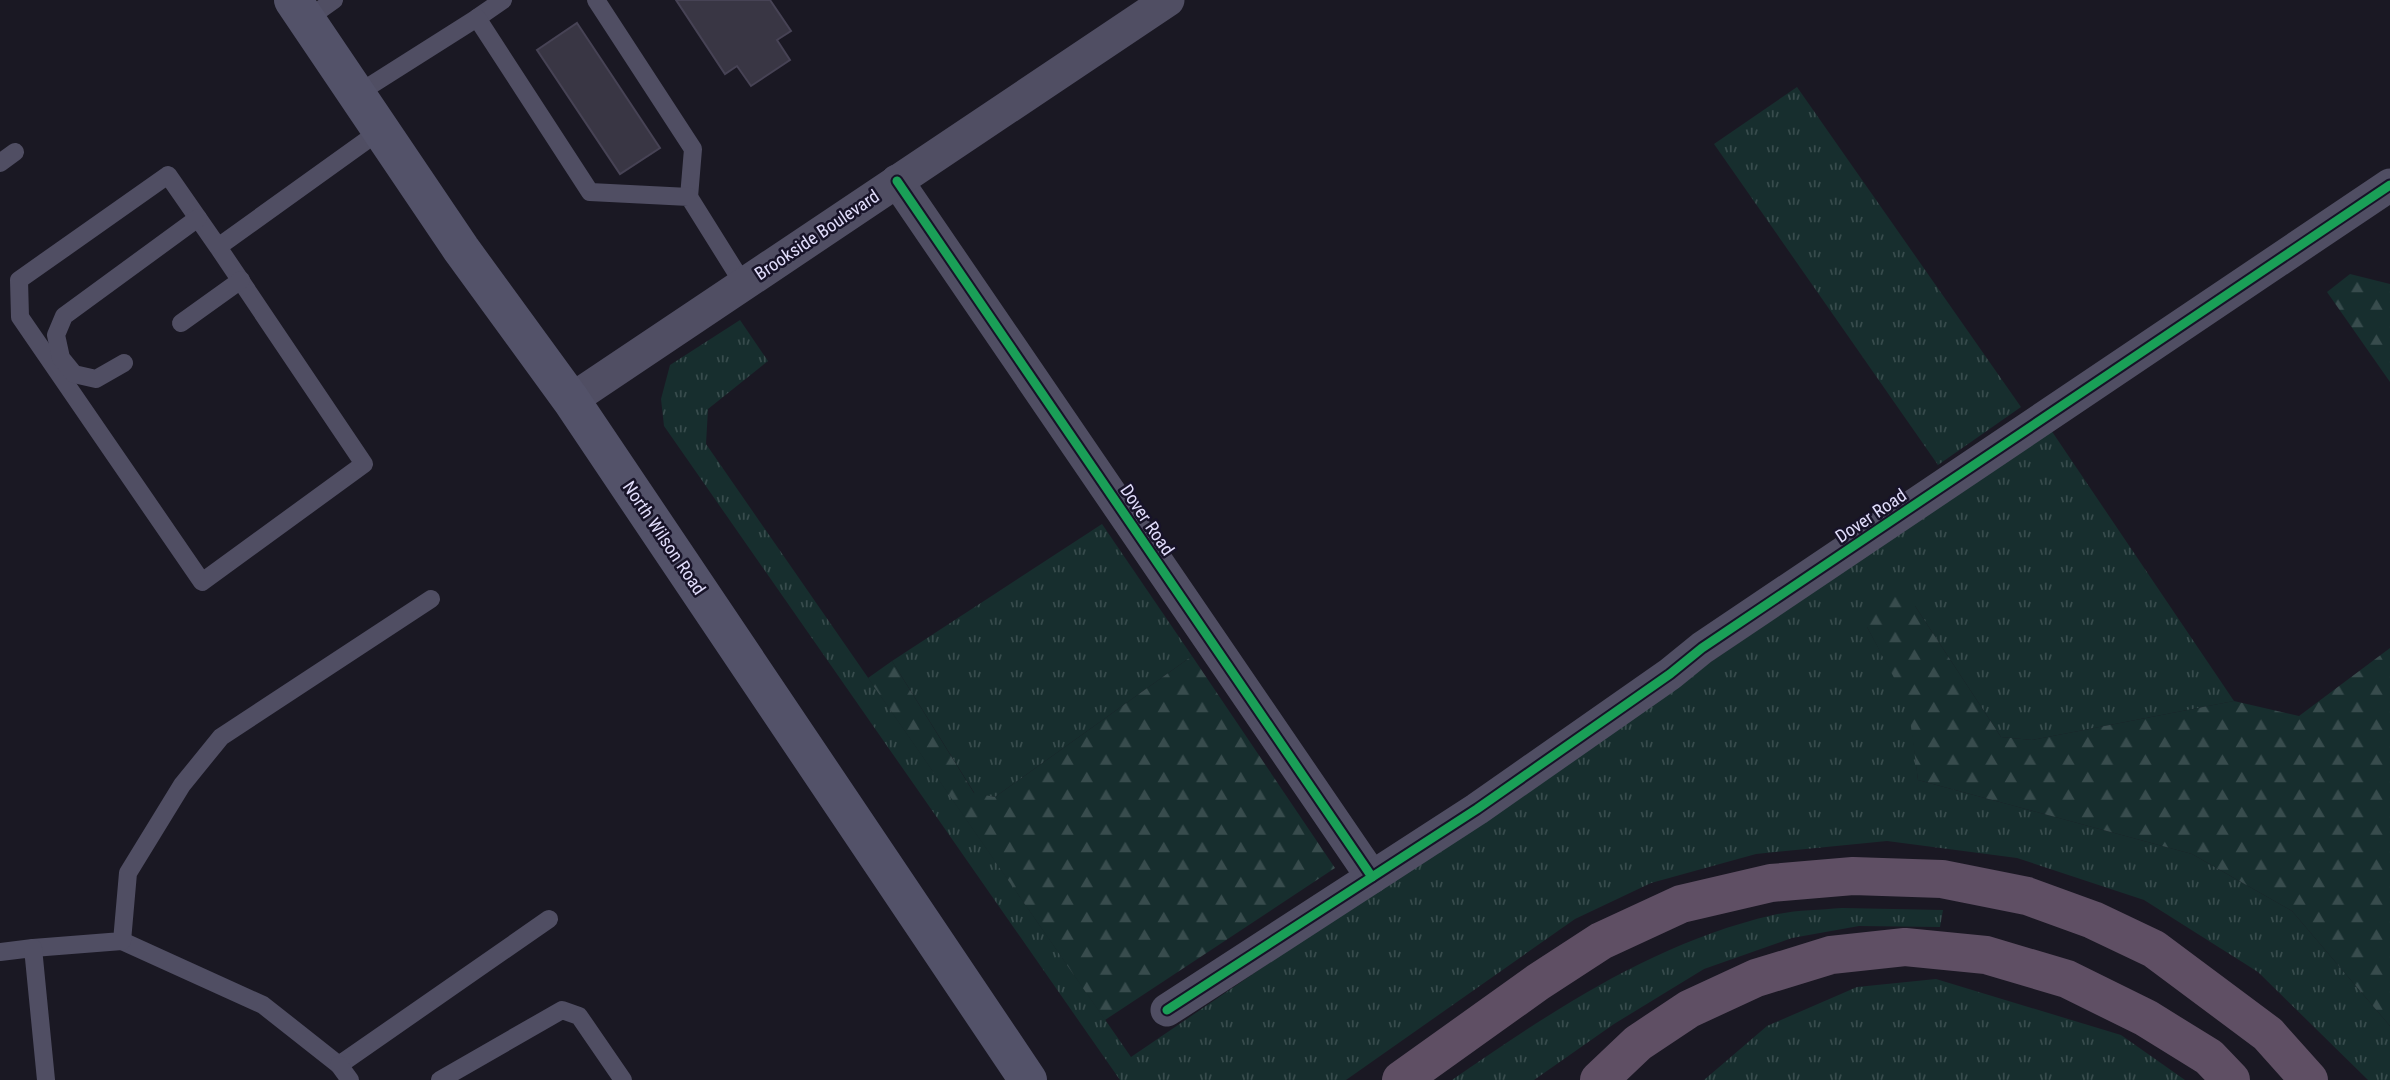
<svg xmlns="http://www.w3.org/2000/svg" width="2390" height="1080" font-family="'Roboto Condensed',sans-serif">
	<defs>
		<pattern id="grass-tufts" width="24" height="20" patternUnits="userSpaceOnUse" patternTransform="scale(1.75)"><rect width="24" height="20" fill="#172e2e"/><path d="M3 7l-1-3M5 7V3M7 7l1-3M15 17l-1-3M17 17v-4M19 17l1-3" fill="none" stroke="#384c4d"/></pattern>
		<pattern id="forest-firs" width="22" height="20" patternUnits="userSpaceOnUse" patternTransform="scale(1.75)"><rect width="22" height="20" fill="#172e2e"/><path d="M5 1l3.5 6h-7zM16 11l3.5 6h-7z" fill="#384c4d"/></pattern>
	</defs>
	<rect width="100%" height="100%" fill="#1a1823"/>
	<g fill="url(#grass-tufts)">
		<polygon points="1797,87 2021,407 1938,465 1714,144"/>
		<polygon points="740,320 768,361 708,409 706,444 1131,1057 2051,430 2234,701 2032,740 2001,737 1915,606 1867,627 1909,704 1918,780 2192,854 2292,911 2390,1026 2390,1080 2368,1080 2258,972 2144,900 2017,858 1887,841 1756,854 1651,883 1575,919 1346,1080 1120,1080 664,426 661,399 670,365"/>
		<polygon points="1102,524 1192,656 995,797 975,794 892,661"/>
		<path d="M 1842,908 L 1943,910 L 1940,927 L 1859,926 L 1792,938 L 1704,969 L 1614,1024 L 1534,1080 L 1452,1080 C 1552,1011 1653,943 1773,915 C 1795,910 1819,910 1842,908 Z"/>
		<polygon points="1936,979 2121,1035 2185,1080 1704,1080 1767,1026 1857,987"/>
	</g>
	<g fill="url(#forest-firs)">
		<polygon points="2350,274 2390,284 2390,382 2327,292"/>
		<polygon points="1894,593 1915,606 2001,737 2032,740 2234,701 2299,716 2390,648 2390,1026 2292,911 2192,854 1918,780 1908,704 1867,627 1854,621"/>
		<polygon points="1192,656 1335,868 1105,1020 868,678 892,661 974,793 995,797"/>
	</g>
	<g fill="#393644" stroke="#474355" stroke-width="2">
		<polygon points="676,0 770,0 791,31 777,40 790,60 751,86 737,66 725,74"/>
		<polygon points="577,23 660,148 620,174 537,50"/>
	</g>
	<g fill="none" stroke-linecap="round" stroke-linejoin="round">
		<g stroke="#504e63" stroke-width="18">
			<polyline points="596,0 693,149 689,197"/>
			<polyline points="477,18 503,0"/>
			<polyline points="306,20 334,0"/>
			<polyline points="357,94 477,18 590,192 689,197 744,285"/>
			<polyline points="0,163 15,152"/>
			<polyline points="218,247 168,175 19,280 20,317 202,582 364,464 218,247 381,130"/>
			<polyline points="181,323 241,280"/>
			<polyline points="124,363 96,379 74,374 61,358 56,335 64,316 198,218"/>
			<polyline points="122,941 263,1005 339,1065 549,919"/>
			<polyline points="33,948 122,941 128,873 182,785 221,737 431,599"/>
			<polyline points="0,952 33,948 46,1080"/>
			<polyline points="339,1065 350,1080"/>
			<polyline points="440,1080 562,1010 579,1016 623,1080"/>
		</g>
		<g stroke="#504e63" stroke-width="33">
			<polyline points="897,181 1372,877"/>
			<polyline points="571,400 1168,0"/>
			<polyline points="1167,1010 1477,809 1670,674 1702,648 2390,185"/>
		</g>
		<polyline stroke="#535269" stroke-width="38" points="293,0 461,249 571,400 1028,1080"/>
		<g stroke="#5f4f64" stroke-width="38">
			<polyline points="1401,1080 1538,982 1601,941 1681,904 1771,883 1853,876 1942,879 2027,896 2093,920 2154,949 2268,1034 2309,1080"/>
			<polyline points="1599,1080 1638,1043 1689,1009 1756,978 1831,955 1905,947 1986,955 2067,979 2146,1018 2209,1057 2231,1080"/>
		</g>
		<defs>
			<g id="cycleway">
				<polyline points="897,181 1372,877"/>
				<polyline points="1167,1010 1477,809 1670,674 1702,648 2390,185"/>
			</g>
		</defs>
		<use href="#cycleway" stroke="#171328" stroke-width="13"/>
		<use href="#cycleway" stroke="#1a9f57" stroke-width="9"/>
	</g>
	<g text-anchor="middle" stroke-width="5" stroke-linejoin="round" paint-order="stroke">
		<g font-size="18" fill="#e1ddfb" stroke="#171328">
			<text transform="translate(817 235) rotate(-34)" y="6">Brookside Boulevard</text>
			<text transform="translate(1871 516) rotate(-34)" y="6">Dover Road</text>
			<text transform="translate(1147 520) rotate(56)" y="6">Dover Road</text>
			<text transform="translate(664 538) rotate(56)" y="6">North Wilson Road</text>
		</g>
	</g>
</svg>
